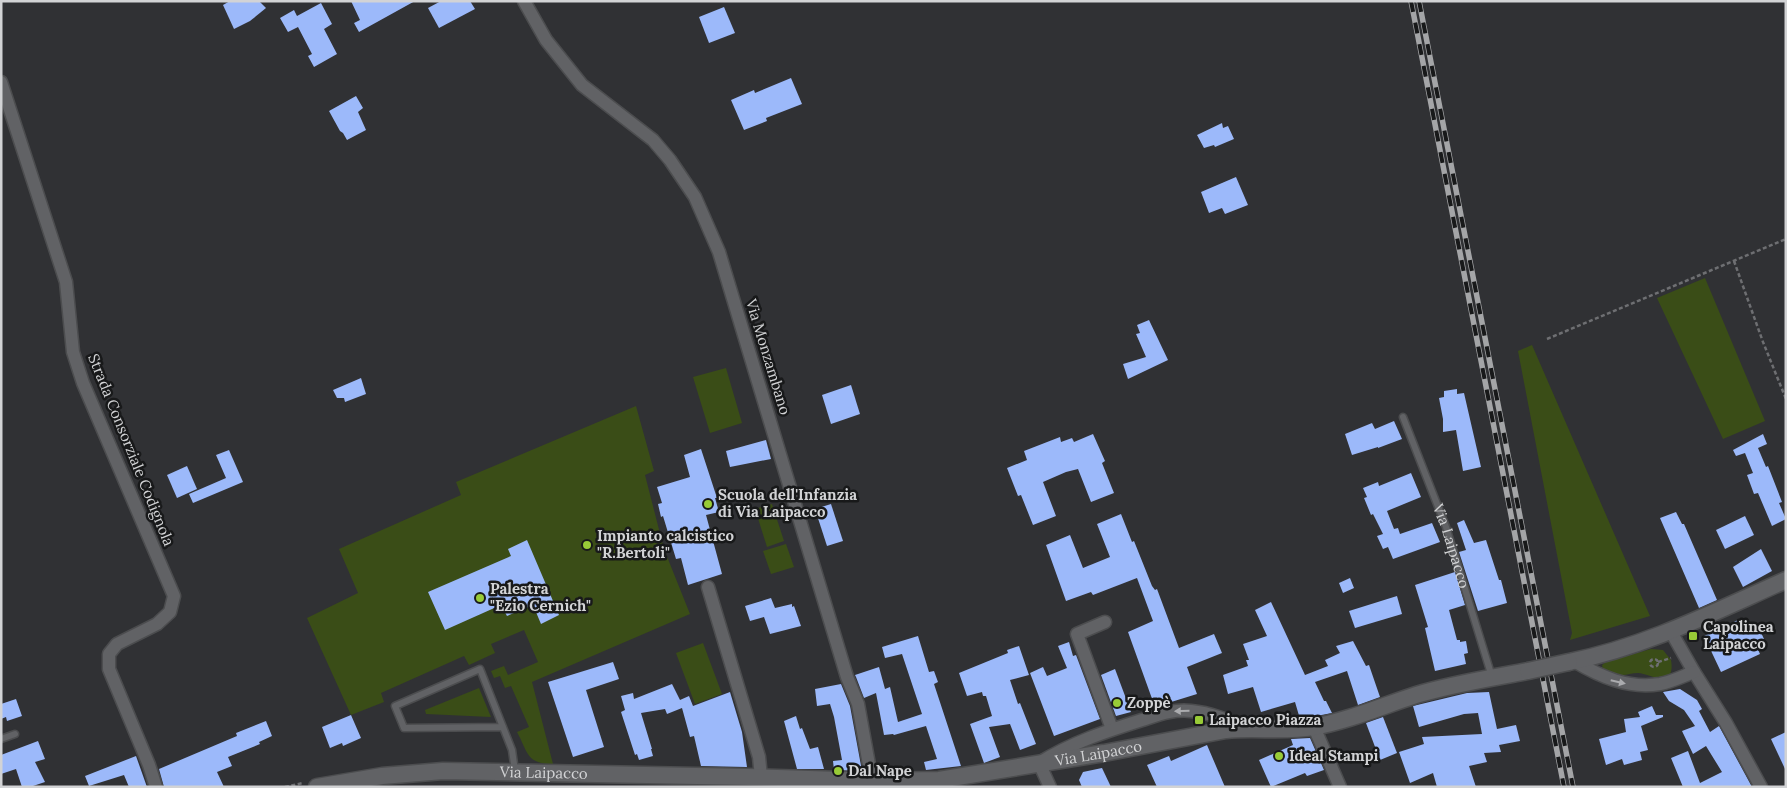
<svg xmlns="http://www.w3.org/2000/svg" width="1787" height="788" font-family="Lora,serif">
	<rect width="100%" height="100%" fill="#303134"/>
	<g fill="#3a4d17">
		<polygon points="1705,278 1765,421 1723,439 1657,298"/>
		<polygon points="1532,345 1650,616 1570,640 1572,633 1518,351"/>
		<polygon points="726,368 742,423 710,433 693,377"/>
		<path d="M 636,406 L 654,471 L 645,475 L 664,549 L 690,614 L 532,682 L 553,764 C 526,764 528,752 517,732 L 529,727 L 511,686 L 505,688 L 500,676 L 494,678 L 491,671 L 504,666 L 508,675 L 538,662 L 524,630 L 491,644 L 495,653 L 469,665 L 464,656 L 381,693 L 384,702 L 351,715 L 307,618 L 358,593 L 339,549 L 461,495 L 456,482 Z"/>
		<polygon points="772,504 784,541 767,547 755,509"/>
		<polygon points="786,544 794,567 771,574 763,551"/>
		<polygon points="703,643 722,694 695,704 676,653"/>
		<path d="M 1651,649 L 1663,650 L 1671,660 C 1676,690 1650,674 1638,673 C 1632,673 1627,675 1622,675 C 1616,676 1609,672 1603,670 L 1602,665 L 1606,662 Z"/>
		<polygon points="479,688 491,717 426,714 425,710"/>
	</g>
	<g fill="#9cb9fa">
		<polygon points="230,1 259,1 266,8 250,21 234,29 223,5"/>
		<polygon points="351,1 415,1 359,32 354,23 360,20"/>
		<polygon points="441,1 470,1 475,9 439,28 428,8"/>
		<polygon points="321,3 332,24 324,29 337,54 314,67 308,56 312,54 298,27 288,32 280,18 294,10 297,16"/>
		<polygon points="724,7 735,33 709,43 699,17"/>
		<polygon points="791,78 802,104 766,118 767,121 744,130 731,100 754,90 755,93"/>
		<polygon points="356,96 363,108 358,112 366,130 347,140 343,133 340,131 329,111"/>
		<polygon points="1222,123 1223,128 1228,126 1234,139 1215,147 1214,145 1204,148 1197,135"/>
		<polygon points="1236,177 1248,205 1225,214 1222,208 1209,213 1201,192"/>
		<polygon points="1149,320 1168,360 1128,379 1123,364 1146,357 1136,334 1140,333 1137,325"/>
		<polygon points="361,378 366,394 345,402 344,398 337,398 333,390"/>
		<polygon points="851,385 860,414 831,424 822,395"/>
		<polygon points="1457,389 1457,394 1464,393 1481,467 1463,471 1456,430 1443,432 1443,419 1439,398 1444,397 1444,391"/>
		<polygon points="1394,421 1402,439 1378,448 1378,447 1352,455 1345,434 1372,423 1375,429"/>
		<polygon points="1093,434 1105,461 1102,463 1114,493 1091,502 1078,469 1066,472 1043,482 1056,516 1033,525 1021,495 1018,496 1007,468 1027,460 1024,451 1060,437 1061,442 1072,438 1074,442"/>
		<polygon points="1763,434 1767,444 1758,448 1766,467 1768,466 1782,502 1779,503 1786,519 1772,526 1758,493 1754,494 1747,475 1753,473 1745,453 1736,456 1733,450"/>
		<polygon points="766,440 771,459 730,467 726,451"/>
		<polygon points="701,449 717,498 715,498 719,512 706,515 722,574 688,585 681,558 676,559 663,516 661,517 658,504 662,503 657,487 690,477 684,455"/>
		<polygon points="229,450 243,482 193,503 189,494 226,478 216,455"/>
		<polygon points="187,466 197,489 177,498 167,475"/>
		<polygon points="1411,473 1421,497 1387,511 1394,529 1398,528 1400,534 1432,523 1440,542 1393,559 1388,547 1383,549 1377,536 1383,534 1373,514 1371,515 1364,498 1367,497 1363,488 1378,482 1379,486"/>
		<polygon points="831,504 843,541 827,546 815,509"/>
		<polygon points="1676,512 1682,524 1684,524 1717,600 1699,608 1660,518"/>
		<polygon points="1121,514 1132,542 1134,541 1152,586 1155,590 1157,589 1179,648 1214,634 1222,653 1187,667 1197,694 1155,707 1128,632 1153,621 1137,578 1093,595 1091,592 1066,601 1046,545 1070,535 1083,568 1110,557 1097,524"/>
		<polygon points="1745,516 1754,535 1725,549 1716,530"/>
		<polygon points="1464,520 1474,543 1486,540 1499,580 1501,580 1507,603 1478,611 1459,552 1466,550 1457,523"/>
		<polygon points="527,540 559,615 541,624 533,605 507,616 501,605 445,630 428,592 511,556 508,549"/>
		<polygon points="1761,549 1772,571 1743,587 1733,567"/>
		<polygon points="1455,572 1465,605 1449,610 1457,640 1460,640 1460,642 1466,641 1468,653 1464,654 1466,664 1435,671 1425,628 1428,627 1415,585"/>
		<polygon points="1350,578 1354,588 1343,593 1339,583"/>
		<polygon points="1397,596 1402,614 1355,628 1349,611"/>
		<polygon points="771,598 775,608 792,604 792,607 794,606 801,626 770,634 764,617 750,621 745,606"/>
		<polygon points="1271,602 1305,675 1328,666 1325,660 1340,653 1336,646 1353,641 1366,666 1369,665 1380,697 1358,705 1347,671 1315,682 1324,701 1326,701 1332,713 1311,717 1300,719 1295,702 1261,712 1253,687 1228,694 1223,675 1248,666 1246,660 1249,660 1243,644 1267,636 1255,610"/>
		<polygon points="1742,618 1747,628 1757,624 1764,639 1755,643 1760,654 1721,672 1704,636"/>
		<polygon points="918,636 929,672 934,671 938,682 934,684 961,766 926,770 924,762 937,759 926,726 894,735 893,734 884,735 876,693 864,698 856,677 855,675 879,667 885,689 890,687 898,722 922,714 902,654 885,658 882,647"/>
		<polygon points="1069,642 1073,656 1076,655 1100,719 1054,736 1030,673 1043,667 1047,676 1067,668 1058,646"/>
		<polygon points="1019,646 1029,675 1010,680 1018,704 1020,703 1036,744 1020,750 1010,724 989,727 1000,757 984,763 970,724 992,716 986,696 983,696 982,692 967,696 959,673 1008,653 1007,650"/>
		<polygon points="613,662 619,679 586,690 604,747 573,757 548,682"/>
		<polygon points="1115,669 1131,712 1116,716 1101,675"/>
		<polygon points="672,684 680,700 689,696 693,706 730,692 742,732 747,767 701,766 694,736 690,737 682,708 667,714 665,709 641,713 652,749 651,749 653,756 639,760 637,754 635,755 621,712 625,710 621,696 633,693 634,699"/>
		<polygon points="841,684 850,706 862,771 834,770 833,761 842,760 834,717 830,704 817,706 815,689"/>
		<polygon points="1680,689 1697,700 1702,709 1699,711 1710,732 1719,726 1752,787 1683,787 1671,758 1688,751 1700,783 1722,772 1706,746 1693,754 1682,731 1695,726 1684,710 1669,701 1663,692"/>
		<polygon points="1489,692 1497,729 1516,725 1520,741 1499,745 1501,752 1484,753 1487,762 1469,766 1476,787 1437,787 1433,773 1410,783 1399,752 1424,744 1422,737 1482,734 1478,713 1464,714 1419,727 1413,706 1467,693"/>
		<polygon points="16,699 22,716 7,721 6,717 1,719 1,704"/>
		<polygon points="1652,706 1656,715 1663,715 1663,717 1641,726 1648,750 1640,752 1642,760 1624,765 1622,759 1606,765 1599,739 1626,732 1624,719 1640,717 1638,712"/>
		<polygon points="351,715 361,738 343,746 342,743 330,748 322,727"/>
		<polygon points="796,716 800,729 802,728 810,749 818,747 824,769 797,769 784,721"/>
		<polygon points="1383,717 1397,753 1380,760 1366,723"/>
		<polygon points="266,721 272,736 259,742 260,744 228,757 232,766 217,772 224,787 164,787 159,769 237,736 236,733"/>
		<polygon points="1786,732 1786,771 1771,739"/>
		<polygon points="1310,738 1324,770 1307,776 1305,773 1271,787 1259,760 1293,745 1291,739"/>
		<polygon points="38,741 45,759 35,762 45,782 30,787 22,787 16,769 1,774 1,755"/>
		<polygon points="1207,745 1225,787 1157,787 1147,765 1169,756 1171,761"/>
		<polygon points="136,756 147,787 129,787 124,775 89,786 85,776"/>
		<polygon points="1102,768 1111,787 1082,787 1079,780 1083,772"/>
	</g>
	<g fill="none" stroke-linecap="round" stroke-linejoin="round">
		<defs>
			<g id="service">
				<path id="s1" d="M 1403,417 L 1446,527 L 1492,677"/>
				<polyline points="503,727 404,728 395,706 480,669 512,750 515,771"/>
				<polyline points="1,739 15,734"/>
			</g>
			<g id="minor">
				<polyline points="524,1 546,40 582,85 653,140 670,160 695,197 719,252 847,677 858,704 872,781"/>
				<polyline points="1,82 66,282 73,352 83,383 174,596 170,612 157,624 117,644 109,654 109,669 149,765 156,787"/>
				<polyline points="708,587 759,757 761,777"/>
				<polyline points="1105,622 1077,634 1112,729"/>
				<polyline points="1670,630 1694,672 1726,723 1761,787"/>
				<path d="M 1574,661 C 1601,677 1628,689 1660,684 C 1671,682 1683,676 1694,672"/>
				<polyline points="1314,727 1340,787"/>
				<path d="M 1050,787 L 1039,763 C 1073,742 1104,732 1142,720 C 1158,715 1173,709 1191,711 C 1211,713 1228,720 1246,728"/>
			</g>
			<g id="tertiary">
				<path d="M 1569,662 C 1645,647 1716,611 1786,580"/>
				<path id="s2" d="M 317,787 L 382,776 L 443,771 L 747,777 L 872,781 L 939,780 L 1104,753 L 1226,730 C 1255,727 1284,732 1313,727 C 1348,721 1382,706 1416,695 C 1452,684 1491,678 1528,671"/>
			</g>
		</defs>
		<use href="#service" stroke="#4c4d4f" stroke-width="9"/>
		<use href="#minor" stroke="#4c4d4f" stroke-width="15"/>
		<use href="#tertiary" stroke="#4c4d4f" stroke-width="19"/>
		<g stroke="#6e6f72" stroke-width="2.5" stroke-dasharray="4 2.5" stroke-linecap="butt">
			<polyline points="1734,261 1763,342 1786,399"/>
			<polyline points="1547,339 1786,239"/>
			<circle cx="1654" cy="663" r="4"/>
			<polyline points="1658,662 1671,658"/>
			<polyline points="285,787 303,783"/>
		</g>
		<use href="#service" stroke="#616265" stroke-width="6"/>
		<use href="#minor" stroke="#616265" stroke-width="12"/>
		<use href="#tertiary" stroke="#616265" stroke-width="16"/>
		<defs>
			<g id="rail">
				<polyline points="1411,1 1564,787"/>
				<polyline points="1419,1 1573,787"/>
			</g>
		</defs>
		<use href="#rail" stroke="#a4a5a7" stroke-width="5.5"/>
		<use href="#rail" stroke="#18191a" stroke-width="4" stroke-dasharray="11" stroke-linecap="butt"/>
		<defs>
			<polyline id="tertiary-bridge" points="1528,671 1569,662"/>
		</defs>
		<use href="#tertiary-bridge" stroke="#4c4d4f" stroke-width="19" stroke-linecap="butt"/>
		<use href="#tertiary-bridge" stroke="#616265" stroke-width="16"/>
	</g>
	<defs><path id="oneway-solid" d="M-6-.8H1V-3.2L6.5 0L1 3.2V.8H-6Z" transform="scale(1.25)"/></defs>
	<g fill="#aaabae">
		<use href="#oneway-solid" transform="translate(1618 682) rotate(13)"/>
		<use href="#oneway-solid" transform="translate(1182 711) rotate(179)"/>
	</g>
	<g fill="#98cb37" stroke="#18191a" stroke-width="2">
		<circle cx="708" cy="504" r="5"/>
		<circle cx="587" cy="545" r="5"/>
		<circle cx="480" cy="598" r="5"/>
		<rect x="1688" y="631" width="10" height="10" rx="2.5"/>
		<circle cx="1117" cy="703" r="5"/>
		<rect x="1194" y="715" width="10" height="10" rx="2.5"/>
		<circle cx="1279" cy="756" r="5"/>
		<circle cx="838" cy="771" r="5"/>
	</g>
	<g text-anchor="middle" stroke-width="5" stroke-linejoin="round" paint-order="stroke">
		<g font-size="15" fill="#d2d3d5" stroke="#18191a">
			<text transform="translate(768 357) rotate(73)" y="5">Via Monzambano</text>
			<text transform="translate(131 450) rotate(68)" y="5">Strada Consorziale Codignola</text>
			<text dy="5" stroke="none"><textPath href="#s1" startOffset="138">Via Laipacco</textPath></text>
			<text dy="5" stroke="none"><textPath href="#s2" startOffset="785">Via Laipacco</textPath></text>
			<text dy="5" stroke="none"><textPath href="#s2" startOffset="228">Via Laipacco</textPath></text>
		</g>
		<g font-size="15" font-weight="bold" fill="#d2d3d5" stroke="#18191a" text-anchor="start">
			<text x="718" y="500">Scuola dell'Infanzia<tspan x="718" dy="17">di Via Laipacco</tspan></text>
			<text x="597" y="541">Impianto calcistico<tspan x="597" dy="17">"R.Bertoli"</tspan></text>
			<text x="490" y="594">Palestra<tspan x="490" dy="17">"Ezio Cernich"</tspan></text>
			<text x="1703" y="632">Capolinea<tspan x="1703" dy="17">Laipacco</tspan></text>
			<text x="1127" y="708">Zoppè</text>
			<text x="1209" y="725">Laipacco Piazza</text>
			<text x="1289" y="761">Ideal Stampi</text>
			<text x="848" y="776">Dal Nape</text>
		</g>
	</g>
	<rect width="1787" height="788" fill="none" stroke="#d2d3d5" stroke-width="5"/>
</svg>
